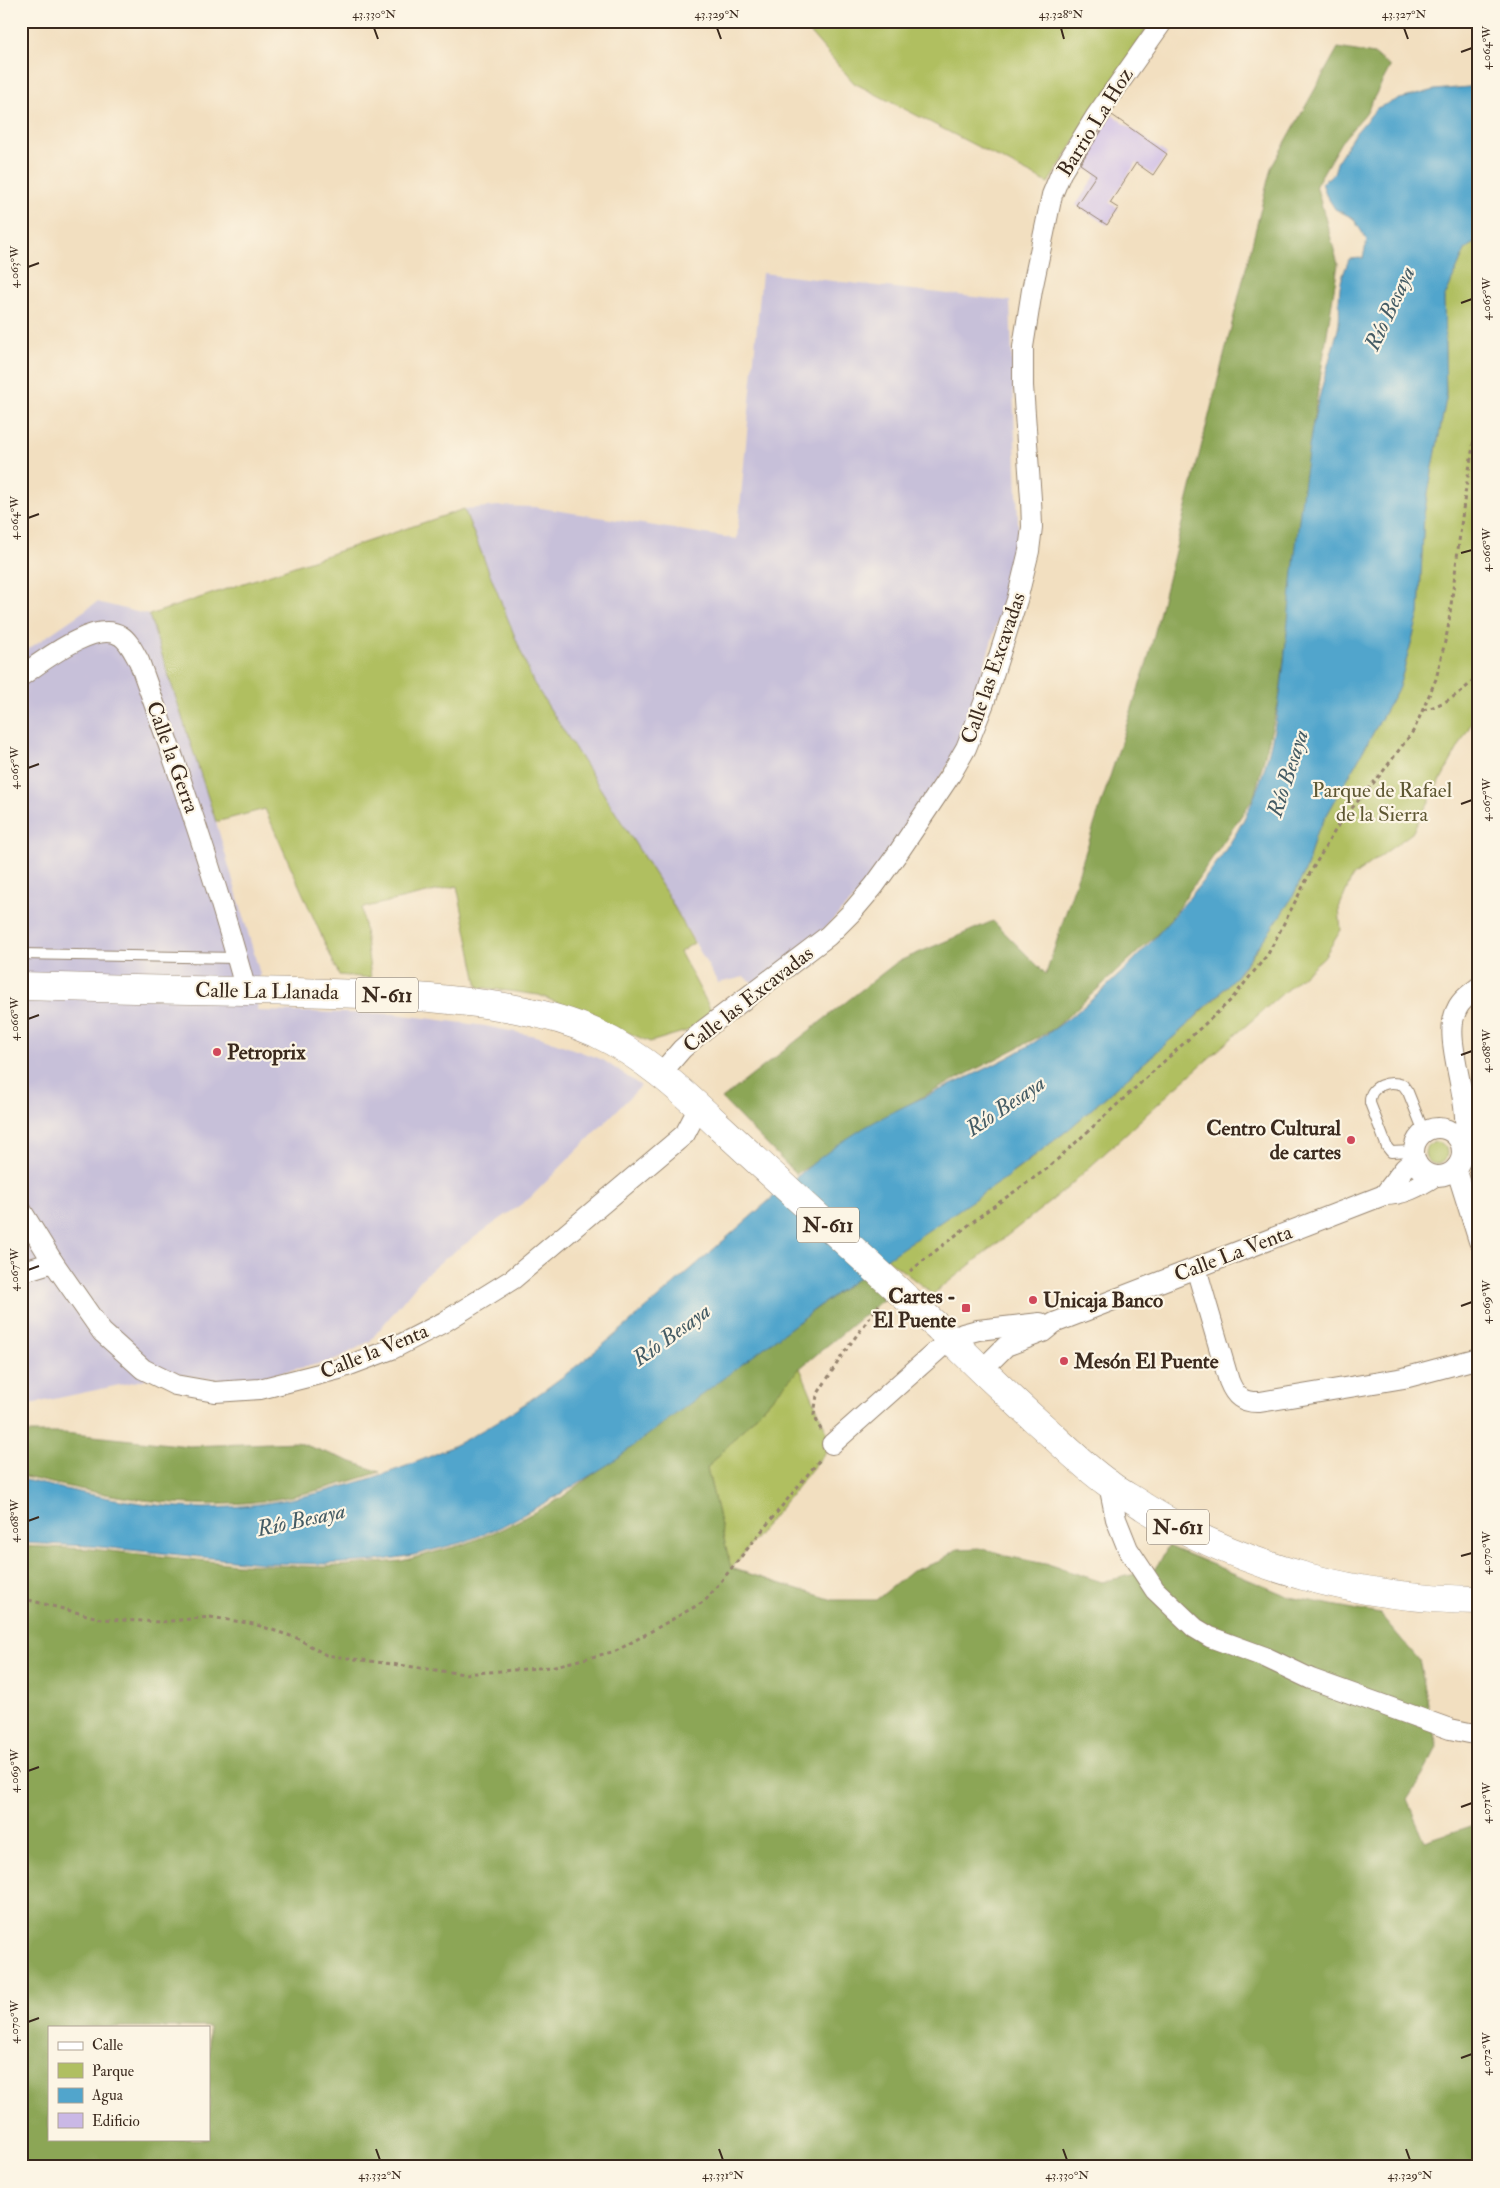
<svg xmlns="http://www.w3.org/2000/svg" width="1500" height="2188" font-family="'IM FELL Double Pica',serif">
	<rect width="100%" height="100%" fill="#fcf5e5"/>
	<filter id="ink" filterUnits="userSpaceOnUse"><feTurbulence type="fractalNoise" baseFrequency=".02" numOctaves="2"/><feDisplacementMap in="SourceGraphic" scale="10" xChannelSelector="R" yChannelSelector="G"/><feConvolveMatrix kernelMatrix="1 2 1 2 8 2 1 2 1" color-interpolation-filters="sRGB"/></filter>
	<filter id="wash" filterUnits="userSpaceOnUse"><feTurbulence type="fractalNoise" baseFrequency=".0096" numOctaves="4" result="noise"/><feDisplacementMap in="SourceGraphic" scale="20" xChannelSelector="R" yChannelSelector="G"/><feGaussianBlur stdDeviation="1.12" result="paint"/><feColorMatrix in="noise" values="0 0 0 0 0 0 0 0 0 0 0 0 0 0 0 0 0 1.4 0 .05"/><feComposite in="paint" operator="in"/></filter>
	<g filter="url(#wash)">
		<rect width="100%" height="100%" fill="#f2dfc0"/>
		<g fill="#c7c0d9">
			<polygon points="762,273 1010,301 1019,549 960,747 868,884 815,938 755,984 744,977 718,983 667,894 533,682 464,509 499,506 535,507 737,539"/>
			<polygon points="97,602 149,615 216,822 260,974 257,1011 395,1014 485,1026 540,1037 603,1060 641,1086 530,1198 444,1259 422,1278 370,1341 335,1360 239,1382 186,1376 161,1368 143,1380 21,1406 21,654"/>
		</g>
		<g fill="#b0bf61" stroke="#767440">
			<polygon points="800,21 1152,21 1048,183 854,83"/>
			<polygon points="1479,239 1479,709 1412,833 1352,877 1339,908 1341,930 1324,957 1175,1088 1065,1190 933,1294 886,1258 1018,1169 1069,1129 1186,1026 1218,996 1242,970 1292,898 1307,867 1315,836 1399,687 1419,614 1424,514 1446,399 1444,299 1465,250"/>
			<polygon points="464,509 533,682 667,894 694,943 680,952 712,1012 693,1029 650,1042 539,995 478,987 457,886 362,908 371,978 339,975 265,809 216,822 149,615"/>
			<circle cx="1436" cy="1153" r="11"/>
			<polygon points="800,1368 832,1444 731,1569 707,1468"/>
		</g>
		<g fill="#8ca657" stroke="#64683a" fill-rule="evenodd">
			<polygon points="1338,48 1374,54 1390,67 1366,113 1341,142 1316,185 1338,264 1312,429 1279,701 1254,797 1165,927 1054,1029 920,1098 796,1174 722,1099 897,962 993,921 1046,974 1148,659 1271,168"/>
			<path d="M 863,1274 L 885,1298 L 800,1368 L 707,1468 L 731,1568 L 833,1600 L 876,1600 L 912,1571 L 938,1562 L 957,1549 L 980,1548 L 1006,1556 L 1050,1565 L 1102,1582 L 1156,1569 L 1168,1546 L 1290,1597 L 1380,1614 L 1419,1660 L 1437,1747 L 1423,1775 L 1407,1800 L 1425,1841 L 1479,1823 L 1479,2167 L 21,2167 L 21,1546 L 90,1549 L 237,1564 L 325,1567 L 402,1561 L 465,1544 L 502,1529 L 561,1498 ZM 49,2027 L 209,2027 L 209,2139 L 49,2139 Z"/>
			<path d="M 21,1433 L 64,1433 L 189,1446 L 297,1442 L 380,1472 C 331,1488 280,1502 228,1504 C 158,1507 89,1492 21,1476 Z"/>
		</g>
		<path fill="#51a5cc" stroke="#466875" d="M 1479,86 L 1479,239 L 1465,250 L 1444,299 L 1446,399 L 1424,514 L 1419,614 L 1399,687 L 1315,836 L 1307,867 L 1292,898 L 1272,928 L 1233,980 L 1186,1026 L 1069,1129 L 1007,1177 L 842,1289 L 612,1462 L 559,1495 L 501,1527 L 464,1542 L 414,1555 L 376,1561 L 326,1564 L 262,1563 L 90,1546 L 21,1543 L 21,1479 C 81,1493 142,1507 203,1508 C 241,1508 278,1502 314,1494 C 364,1482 413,1466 459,1443 C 531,1406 596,1352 657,1299 C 693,1267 729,1236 765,1204 C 791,1182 816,1159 845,1140 C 896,1105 955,1086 1009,1057 C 1076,1021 1130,968 1178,911 C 1203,882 1226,853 1244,819 C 1280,749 1283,668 1291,590 C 1297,536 1303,482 1312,428 C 1319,394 1329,362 1338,329 C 1341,315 1338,302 1340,288 C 1341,278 1346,268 1349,259 L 1363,258 L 1367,240 L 1353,218 L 1335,209 L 1326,195 L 1322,183 L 1334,173 L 1338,160 L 1353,136 L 1377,108 L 1396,100 L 1435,90 Z"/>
		<g id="blocks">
			<polygon fill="#cab8e6" points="1112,115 1167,154 1153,175 1136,163 1110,203 1118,208 1107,225 1076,205 1096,175 1080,164"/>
		</g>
	</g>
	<g filter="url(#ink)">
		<use href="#blocks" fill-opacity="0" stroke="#96846f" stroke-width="1"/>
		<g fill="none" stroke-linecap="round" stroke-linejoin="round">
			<defs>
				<g id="service">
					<polyline points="21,954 237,958"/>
					<path d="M 1413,1151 L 1391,1152 L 1387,1147 L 1370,1103 C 1369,1085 1389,1080 1403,1085 L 1408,1092 L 1424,1132"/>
				</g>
				<g id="minor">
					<path d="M 21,676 C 42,662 95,619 121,636 C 129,641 134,653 139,661 C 178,770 216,879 246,991"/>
					<polyline points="664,1075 669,1064 682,1049 705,1029 828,936 851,913 874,886 900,850 951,774 966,748 984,703 1017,600 1029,551 1032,527 1031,499 1023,386 1023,347 1032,290 1052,195 1061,173 1096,116 1163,21"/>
					<circle cx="1438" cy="1152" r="24"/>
					<path d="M 1462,1147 C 1476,1107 1440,1040 1457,1009 C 1461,1000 1471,993 1479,987"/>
					<polyline points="1456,1168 1479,1241"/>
					<polyline points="1384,1195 1404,1169 1415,1159"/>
					<polyline points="21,1210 53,1262 102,1332 143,1369 175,1385 215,1392 260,1389 339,1369 392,1349 444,1322 513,1279 685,1134 699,1107"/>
					<path d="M 1196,1268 L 1229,1381 C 1235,1396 1242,1403 1260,1402 L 1404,1378 L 1479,1358"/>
					<polyline points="21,1272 53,1262"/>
					<polyline points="954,1343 963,1334 978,1330 1040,1323"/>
					<path d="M 982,1370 L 1006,1346 L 1043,1332 L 1054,1323 L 1384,1195 C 1403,1195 1418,1187 1435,1176"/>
					<polyline points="832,1444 950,1339"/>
					<polyline points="1109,1485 1116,1519 1128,1549 1155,1590 1195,1628 1210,1637 1265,1657 1311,1679 1450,1729 1479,1735"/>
				</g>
				<g id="trunk">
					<path d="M 21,986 C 96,988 170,990 245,991 C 307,992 368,993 430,998 C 486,1003 545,1010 596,1033 C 642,1055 680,1089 717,1124"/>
					<path d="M 939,1328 C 976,1365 1013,1400 1052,1435 C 1070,1452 1089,1470 1109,1484 C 1120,1493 1133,1499 1144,1507 C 1244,1569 1361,1599 1479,1600"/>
				</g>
			</defs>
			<use href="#service" stroke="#96846f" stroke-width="12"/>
			<use href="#minor" stroke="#96846f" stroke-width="22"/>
			<use href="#trunk" stroke="#96846f" stroke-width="29"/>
			<g stroke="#96846f" stroke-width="3" stroke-dasharray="4 4" stroke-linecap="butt">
				<path d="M 1423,710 C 1445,704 1466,692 1479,672"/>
				<polyline points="910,1271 984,1213 1048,1168 1231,1000 1268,954 1309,875 1340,822 1381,774 1414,730 1436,679 1448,629 1465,494 1474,440 1479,427"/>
				<polyline points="821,1430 814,1415 817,1395 843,1354 879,1305"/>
				<polyline points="21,1598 102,1619 161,1622 210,1617 254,1624 297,1638 326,1655 464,1674 551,1667 616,1651 705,1601 821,1458"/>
			</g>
			<use href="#service" stroke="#fff" stroke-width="10"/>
			<use href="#minor" stroke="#fff" stroke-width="20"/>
			<use href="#trunk" stroke="#fff" stroke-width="28"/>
			<defs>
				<polyline id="trunk-bridge" points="717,1124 939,1328"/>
			</defs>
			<use href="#trunk-bridge" stroke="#96846f" stroke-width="29" stroke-linecap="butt"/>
			<use href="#trunk-bridge" stroke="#fff" stroke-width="28"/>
		</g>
	</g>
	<path fill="none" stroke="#3b2a1e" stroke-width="2" d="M 374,28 L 378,39M 717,28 L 721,39M 1061,28 L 1064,39M 1404,28 L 1408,39M 1461,52 L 1472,48M 28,267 L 39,263M 1461,303 L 1472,299M 28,518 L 39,514M 1461,553 L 1472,550M 28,768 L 39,764M 1461,804 L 1472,800M 28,1019 L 39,1015M 1461,1055 L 1472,1051M 28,1270 L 39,1266M 1461,1306 L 1472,1302M 28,1521 L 39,1517M 1461,1556 L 1472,1553M 28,1771 L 39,1767M 1461,1807 L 1472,1803M 28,2022 L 39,2018M 1461,2058 L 1472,2054M 376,2149 L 380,2160M 719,2149 L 723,2160M 1063,2149 L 1067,2160M 1406,2149 L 1410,2160"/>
	<g fill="#d1495b" stroke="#fcf5e5" stroke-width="2">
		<circle cx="217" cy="1052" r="5"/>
		<circle cx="1351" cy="1140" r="5"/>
		<circle cx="1033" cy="1300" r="5"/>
		<rect x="961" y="1303" width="10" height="10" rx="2.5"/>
		<circle cx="1064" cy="1361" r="5"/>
	</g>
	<g text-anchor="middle" stroke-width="4.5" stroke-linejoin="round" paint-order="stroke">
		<g fill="#fcf5e5" stroke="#75675a" stroke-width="1">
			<rect x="356" y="977.5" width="62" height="35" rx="4"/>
			<rect x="797" y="1207.5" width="62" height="35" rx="4"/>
			<rect x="1147" y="1509.5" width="62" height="35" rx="4"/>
		</g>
		<g font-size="20" font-weight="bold" fill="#3b2a1e">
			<text x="387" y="1002">N-611</text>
			<text x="828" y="1232">N-611</text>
			<text x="1178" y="1534">N-611</text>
		</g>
		<g font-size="21" fill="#3b2a1e" stroke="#fcf5e5">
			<text transform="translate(1095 122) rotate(-58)" y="7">Barrio La Hoz</text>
			<text transform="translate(993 668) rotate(-71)" y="7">Calle las Excavadas</text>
			<text transform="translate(173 757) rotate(70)" y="7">Calle la Gerra</text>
			<text transform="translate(267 991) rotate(1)" y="7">Calle La Llanada</text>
			<text transform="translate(748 999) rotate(-38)" y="7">Calle las Excavadas</text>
			<text transform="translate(1233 1253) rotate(-21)" y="7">Calle La Venta</text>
			<text transform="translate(374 1351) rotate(-22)" y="7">Calle la Venta</text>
		</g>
		<g font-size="21" fill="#5e5732" stroke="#fcf5e5">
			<text x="1382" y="797">Parque de Rafael<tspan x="1382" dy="24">de la Sierra</tspan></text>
		</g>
		<g font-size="21" font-weight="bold" fill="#3b2a1e" stroke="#fcf5e5" text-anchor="start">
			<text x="227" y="1059">Petroprix</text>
			<text x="1341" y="1135" text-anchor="end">Centro Cultural<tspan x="1341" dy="24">de cartes</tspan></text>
			<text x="956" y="1303" text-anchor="end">Cartes -<tspan x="956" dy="24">El Puente</tspan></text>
			<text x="1043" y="1307">Unicaja Banco</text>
			<text x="1074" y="1368">Mesón El Puente</text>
		</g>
		<g font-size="22" font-style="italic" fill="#445b64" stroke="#fcf5e5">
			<text transform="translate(1389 308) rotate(-65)" y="8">Río Besaya</text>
			<text transform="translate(1287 773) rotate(-72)" y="8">Río Besaya</text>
			<text transform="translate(1005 1105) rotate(-34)" y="8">Río Besaya</text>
			<text transform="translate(671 1334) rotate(-36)" y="8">Río Besaya</text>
			<text transform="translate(301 1519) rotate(-12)" y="8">Río Besaya</text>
		</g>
	</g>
	<rect width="1500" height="2188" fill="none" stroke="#fcf5e5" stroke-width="55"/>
	<rect x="48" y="2026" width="162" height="115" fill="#fcf5e5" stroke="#afa495"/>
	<rect x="58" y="2042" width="25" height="8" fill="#ffffff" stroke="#afa495"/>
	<text x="92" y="2050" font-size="15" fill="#3b2a1e">Calle</text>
	<rect x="58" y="2063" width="25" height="15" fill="#b0bf61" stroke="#afa495"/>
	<text x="92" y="2076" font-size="15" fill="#3b2a1e">Parque</text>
	<rect x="58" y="2088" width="25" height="15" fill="#51a5cc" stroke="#afa495"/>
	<text x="92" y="2100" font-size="15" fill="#3b2a1e">Agua</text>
	<rect x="58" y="2113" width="25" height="15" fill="#cab8e6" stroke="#afa495"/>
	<text x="92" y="2126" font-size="15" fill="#3b2a1e">Edificio</text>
	<rect x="28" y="28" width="1444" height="2132" fill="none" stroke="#3b2a1e" stroke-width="2"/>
	<g font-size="12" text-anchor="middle" fill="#3b2a1e">
		<text x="374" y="18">43.330°N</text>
		<text x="717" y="18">43.329°N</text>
		<text x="1061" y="18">43.328°N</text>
		<text x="1404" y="18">43.327°N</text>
		<text transform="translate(1486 48) rotate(-90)" y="4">4.064°W</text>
		<text transform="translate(14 267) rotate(-90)" y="4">4.063°W</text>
		<text transform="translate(1486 299) rotate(-90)" y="4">4.065°W</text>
		<text transform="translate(14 518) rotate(-90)" y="4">4.064°W</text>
		<text transform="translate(1486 550) rotate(-90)" y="4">4.066°W</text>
		<text transform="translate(14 768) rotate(-90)" y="4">4.065°W</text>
		<text transform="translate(1486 800) rotate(-90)" y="4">4.067°W</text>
		<text transform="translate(14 1019) rotate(-90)" y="4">4.066°W</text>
		<text transform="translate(1486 1051) rotate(-90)" y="4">4.068°W</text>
		<text transform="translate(14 1270) rotate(-90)" y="4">4.067°W</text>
		<text transform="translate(1486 1302) rotate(-90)" y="4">4.069°W</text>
		<text transform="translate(14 1521) rotate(-90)" y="4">4.068°W</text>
		<text transform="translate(1486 1553) rotate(-90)" y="4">4.070°W</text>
		<text transform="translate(14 1771) rotate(-90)" y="4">4.069°W</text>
		<text transform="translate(1486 1803) rotate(-90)" y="4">4.071°W</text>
		<text transform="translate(14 2022) rotate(-90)" y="4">4.070°W</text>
		<text transform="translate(1486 2054) rotate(-90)" y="4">4.072°W</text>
		<text x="380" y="2179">43.332°N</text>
		<text x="723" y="2179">43.331°N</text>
		<text x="1067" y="2179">43.330°N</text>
		<text x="1410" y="2179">43.329°N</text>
	</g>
</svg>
